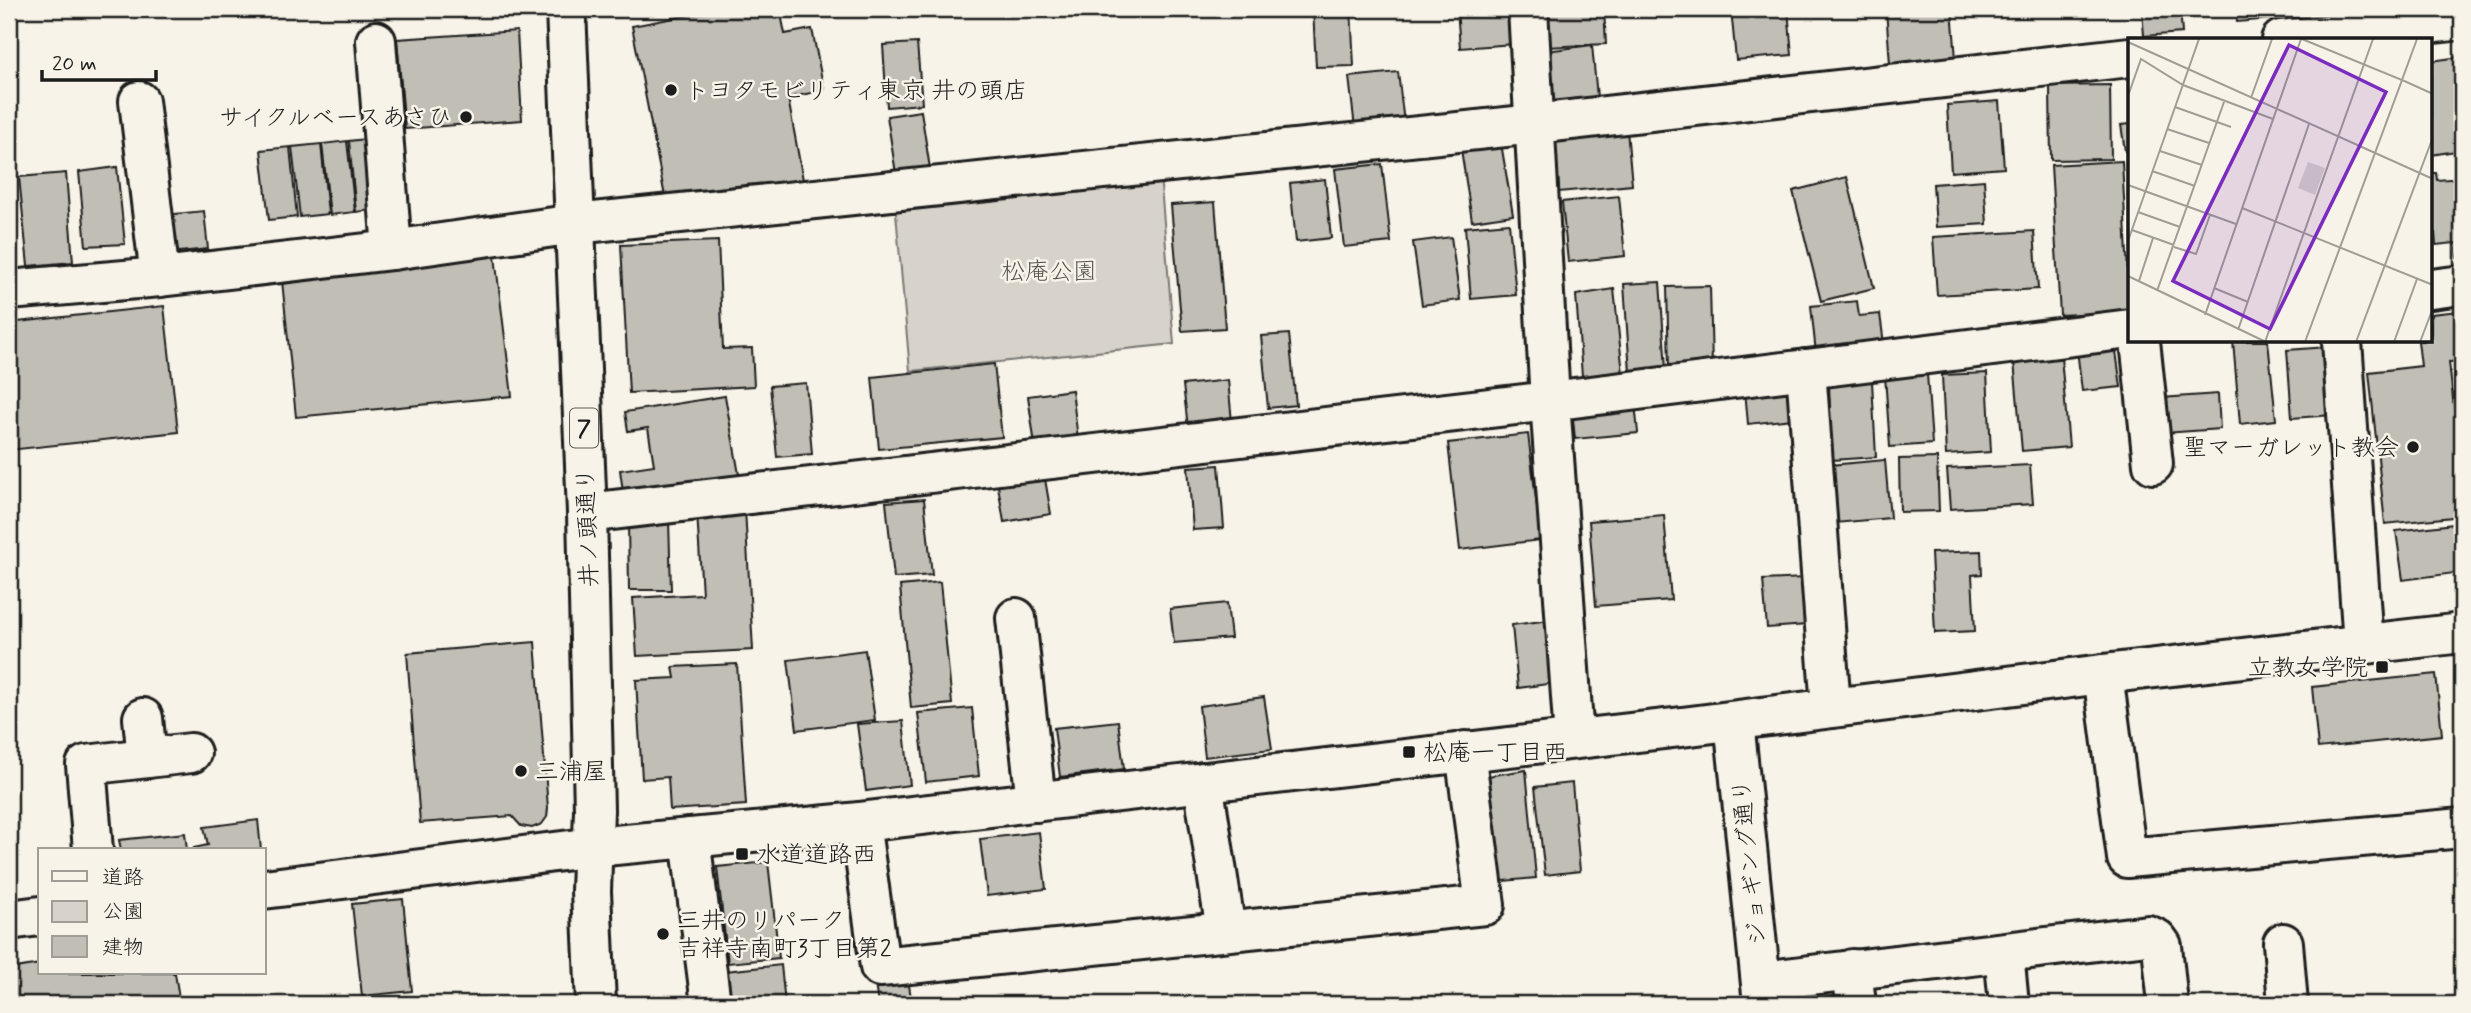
<svg xmlns="http://www.w3.org/2000/svg" width="2471" height="1013" font-family="Mynerve,'Klee One',sans-serif">
	<rect width="100%" height="100%" fill="#f7f3e8"/>
	<filter id="ink" filterUnits="userSpaceOnUse"><feTurbulence type="fractalNoise" baseFrequency=".0143" numOctaves="2"/><feDisplacementMap in="SourceGraphic" scale="14" xChannelSelector="R" yChannelSelector="G"/><feConvolveMatrix kernelMatrix="1 2 1 2 8 2 1 2 1" color-interpolation-filters="sRGB"/></filter>
	<g filter="url(#ink)">
		<polygon fill="#d7d3cb" stroke="#7a7874" stroke-width="2" points="1160,174 1174,344 910,371 895,202"/>
		<g fill="#c0beb5" stroke="#1c1c1c" stroke-width="2">
			<polygon points="722,9 780,9 785,34 812,29 824,90 788,98 803,180 667,207 632,26"/>
			<polygon points="1313,9 1351,9 1354,66 1316,67"/>
			<polygon points="1457,9 1510,9 1514,44 1460,48"/>
			<polygon points="1543,9 1604,9 1606,44 1546,47"/>
			<polygon points="1731,9 1788,9 1792,55 1736,60"/>
			<polygon points="1886,9 1952,9 1956,59 1890,64"/>
			<polygon points="2142,9 2180,9 2182,33 2144,36"/>
			<polygon points="2235,9 2293,9 2294,17 2237,22"/>
			<polygon points="517,31 522,120 405,129 397,39"/>
			<polygon points="917,43 922,104 887,107 883,45"/>
			<polygon points="1592,45 1597,97 1552,102 1546,51"/>
			<polygon points="2460,57 2462,74 2462,150 2431,155 2431,61"/>
			<polygon points="1398,72 1404,123 1355,128 1349,77"/>
			<polygon points="2110,85 2111,159 2051,160 2050,86"/>
			<polygon points="1999,101 2004,168 1951,172 1947,105"/>
			<polygon points="921,111 931,175 897,180 887,116"/>
			<polygon points="2130,124 2130,150 2125,151 2121,125"/>
			<polygon points="1627,130 1632,185 1559,192 1553,138"/>
			<polygon points="374,138 381,209 356,212 349,141"/>
			<polygon points="347,141 355,212 330,215 322,144"/>
			<polygon points="1501,143 1513,215 1472,221 1461,149"/>
			<polygon points="321,144 328,214 300,217 292,147"/>
			<polygon points="290,147 297,217 269,220 261,150"/>
			<polygon points="2122,161 2130,311 2060,315 2051,165"/>
			<polygon points="1382,164 1391,242 1344,247 1335,169"/>
			<polygon points="117,167 125,244 86,246 79,172"/>
			<polygon points="66,173 73,262 28,266 19,177"/>
			<polygon points="2431,173 2436,173 2437,180 2462,178 2462,258 2457,258 2455,243 2436,245 2435,232 2431,233"/>
			<polygon points="1847,177 1874,288 1821,301 1793,191"/>
			<polygon points="1325,179 1331,238 1296,242 1290,183"/>
			<polygon points="1984,180 1987,224 1936,227 1933,184"/>
			<polygon points="1619,196 1625,256 1568,262 1562,202"/>
			<polygon points="1215,202 1225,328 1182,331 1171,205"/>
			<polygon points="204,211 208,249 160,254 156,216"/>
			<polygon points="1509,223 1516,295 1471,299 1465,227"/>
			<polygon points="2034,231 2038,289 1937,295 1933,237"/>
			<polygon points="1451,237 1460,300 1422,305 1413,242"/>
			<polygon points="718,241 723,349 752,348 754,386 629,393 621,245"/>
			<polygon points="495,256 512,396 296,417 282,281"/>
			<polygon points="1660,282 1666,370 1630,372 1624,284"/>
			<polygon points="1710,286 1712,367 1669,368 1667,287"/>
			<polygon points="1614,289 1623,374 1582,376 1576,295"/>
			<polygon points="1857,301 1859,316 1880,314 1884,344 1816,353 1811,306"/>
			<polygon points="164,306 178,432 9,450 9,323"/>
			<polygon points="2459,311 2462,361 2449,362 2462,482 2462,516 2385,524 2369,372 2421,366 2418,341 2431,341 2431,314"/>
			<polygon points="1289,334 1296,405 1268,408 1261,336"/>
			<polygon points="2114,337 2121,387 2082,391 2076,341"/>
			<polygon points="2233,341 2268,341 2276,420 2240,424"/>
			<polygon points="2328,347 2333,415 2292,418 2287,350"/>
			<polygon points="2061,357 2069,447 2022,451 2014,361"/>
			<polygon points="994,364 1002,437 879,449 872,377"/>
			<polygon points="1987,373 1991,452 1946,455 1942,375"/>
			<polygon points="1927,374 1932,444 1890,447 1885,376"/>
			<polygon points="1228,380 1232,422 1188,427 1183,385"/>
			<polygon points="1872,381 1876,457 1832,460 1829,384"/>
			<polygon points="806,383 812,454 777,457 770,386"/>
			<polygon points="1798,384 1801,418 1748,424 1745,390"/>
			<polygon points="1072,390 1078,439 1035,445 1028,396"/>
			<polygon points="2218,394 2220,429 2164,433 2161,398"/>
			<polygon points="725,396 740,480 624,499 620,470 654,465 648,428 628,431 625,412"/>
			<polygon points="1635,403 1638,433 1575,439 1572,409"/>
			<polygon points="1528,434 1541,540 1460,550 1448,443"/>
			<polygon points="1937,458 1939,511 1900,512 1899,459"/>
			<polygon points="1885,460 1890,518 1835,523 1830,465"/>
			<polygon points="1219,465 1224,528 1193,530 1188,467"/>
			<polygon points="2030,465 2033,504 1950,509 1947,469"/>
			<polygon points="1045,479 1051,514 1004,522 998,486"/>
			<polygon points="924,499 932,575 894,578 886,502"/>
			<polygon points="745,509 753,650 637,656 633,598 702,594 697,512"/>
			<polygon points="1664,515 1671,600 1596,606 1589,521"/>
			<polygon points="628,520 669,520 671,590 629,590"/>
			<polygon points="2462,523 2462,572 2403,580 2396,531"/>
			<polygon points="1981,551 1982,574 1972,575 1975,631 1935,633 1931,553"/>
			<polygon points="1804,578 1807,625 1767,628 1763,580"/>
			<polygon points="940,582 952,704 911,708 900,586"/>
			<polygon points="1227,603 1231,638 1174,643 1170,609"/>
			<polygon points="1550,620 1555,683 1518,688 1512,625"/>
			<polygon points="535,642 548,808 547,817 542,824 532,828 521,826 512,816 420,823 407,653"/>
			<polygon points="865,650 875,720 797,730 788,660"/>
			<polygon points="737,664 746,805 670,810 668,777 642,779 636,680 675,678 673,667"/>
			<polygon points="2436,674 2442,735 2318,748 2312,687"/>
			<polygon points="1264,697 1272,749 1205,757 1199,706"/>
			<polygon points="972,708 979,776 926,782 918,713"/>
			<polygon points="903,721 910,785 866,791 857,724"/>
			<polygon points="1118,721 1124,769 1060,777 1054,728"/>
			<polygon points="1526,770 1536,878 1492,882 1481,777"/>
			<polygon points="1572,783 1580,871 1545,875 1535,787"/>
			<polygon points="258,820 261,850 195,850 194,848 208,845 204,827"/>
			<polygon points="1039,832 1046,889 987,896 980,839"/>
			<polygon points="185,833 187,850 121,850 119,840"/>
			<polygon points="768,862 779,958 728,963 717,867"/>
			<polygon points="403,899 412,991 362,996 352,904"/>
			<polygon points="40,964 40,973 175,973 180,1004 9,1004 9,969"/>
			<polygon points="781,965 785,1004 728,1004 725,971"/>
			<polygon points="908,979 912,1004 878,1004 875,984"/>
		</g>
		<g fill="none" stroke-linecap="round" stroke-linejoin="round">
			<defs>
				<g id="minor">
					<polyline points="1528,9 1550,401 1574,739"/>
					<polyline points="2281,40 2462,20"/>
					<polyline points="376,41 392,250"/>
					<polyline points="139,101 160,277"/>
					<polyline points="2431,289 2462,285"/>
					<polyline points="9,290 160,277 392,250 575,224 1535,124 2130,57"/>
					<polyline points="2140,341 2153,464"/>
					<polyline points="2342,341 2363,644"/>
					<polyline points="1806,369 1831,708"/>
					<polyline points="587,513 1550,401 2130,329"/>
					<polyline points="1016,618 1036,802"/>
					<polyline points="2103,674 2127,858 2462,828"/>
					<polyline points="143,718 147,758"/>
					<polyline points="1734,721 1763,1004"/>
					<polyline points="1203,782 1226,931"/>
					<polyline points="860,822 880,967 1485,905 1465,751"/>
					<polyline points="690,838 711,1004"/>
					<polyline points="93,850 86,765 191,753"/>
					<polyline points="264,889 594,847 860,822 1690,726 2103,674 2462,633"/>
					<polyline points="9,920 40,916"/>
					<polyline points="2283,943 2288,1004"/>
					<polyline points="2004,953 2009,1004"/>
					<polyline points="1852,969 1856,1004"/>
					<polyline points="1761,981 2148,935 2157,939 2162,946 2168,1004"/>
				</g>
				<polyline id="major" points="566,9 587,513 594,810 591,891 596,1004"/>
			</defs>
			<use href="#minor" stroke="#1c1c1c" stroke-width="44"/>
			<use href="#major" stroke="#1c1c1c" stroke-width="44"/>
			<use href="#minor" stroke="#f7f3e8" stroke-width="38"/>
			<use href="#major" stroke="#f7f3e8" stroke-width="38"/>
		</g>
	</g>
	<g fill="#1c1c1c" stroke="#f7f3e8" stroke-width="2.5">
		<circle cx="671" cy="90" r="7"/>
		<circle cx="466" cy="117" r="7"/>
		<circle cx="2413" cy="447" r="7"/>
		<rect x="2375" y="660" width="14" height="14" rx="3.5"/>
		<rect x="1402" y="745" width="14" height="14" rx="3.5"/>
		<circle cx="521" cy="771" r="7"/>
		<rect x="735" y="847" width="14" height="14" rx="3.5"/>
		<circle cx="663" cy="934" r="7"/>
	</g>
	<g text-anchor="middle" stroke-width="5" stroke-linejoin="round" paint-order="stroke">
		<rect fill="#f7f3e8" stroke="#5e5c59" stroke-width="2" x="570" y="408.5" width="28" height="39" rx="5"/>
		<g font-size="23" font-weight="bold" fill="#1c1c1c">
			<text x="584" y="436">7</text>
		</g>
		<g font-size="24" fill="#1c1c1c" stroke="#f7f3e8" text-anchor="start">
			<text x="685" y="98">トヨタモビリティ東京 井の頭店</text>
			<text x="452" y="125" text-anchor="end">サイクルベースあさひ</text>
			<text x="2399" y="455" text-anchor="end">聖マーガレット教会</text>
			<text x="2368" y="675" text-anchor="end">立教女学院</text>
			<text x="1423" y="760">松庵一丁目西</text>
			<text x="535" y="779">三浦屋</text>
			<text x="756" y="862">水道道路西</text>
			<text x="677" y="928">三井のリパーク<tspan x="677" dy="28">吉祥寺南町3丁目第2</tspan></text>
		</g>
		<g font-size="24" fill="#545351" stroke="#f7f3e8">
			<text x="1049" y="279">松庵公園</text>
		</g>
		<g font-size="24" fill="#1c1c1c" stroke="#f7f3e8">
			<text transform="translate(587 527) rotate(-92)" y="8">井ノ頭通り</text>
			<text transform="translate(1749 862) rotate(-96)" y="8">ジョギング通り</text>
		</g>
	</g>
	<g transform="translate(2128 38)">
		<rect width="304" height="304" fill="#f7f3e8"/>
		<path d="M 180,124 L 197,130 L 187,157 L 170,150 Z" fill="#d7d3cb"/>
		<path fill="none" stroke="#9f9d96" stroke-width="2" d="M 174,1 L 274,42 L 177,304M 289,1 L 274,42 L 305,56M 0,4 L 305,141M 0,58 L 13,21 L 55,47 L 145,81M 123,60 L 144,1M 47,69 L 103,89M 39,91 L 81,105M 32,113 L 74,127M 24,133 L 67,148M 0,147 L 108,186M 114,170 L 305,247M 10,174 L 52,189M 4,192 L 46,207M 0,203 L 71,1M 46,209 L 68,216 L 82,177M 0,238 L 138,304M 11,243 L 25,200M 86,250 L 120,264M 29,253 L 96,64M 77,277 L 173,1M 110,292 L 181,86M 137,304 L 245,1M 228,304 L 305,99M 266,304 L 289,241M 292,304 L 305,270"/>
		<path fill="#7b2cbf" fill-opacity="0.15" stroke="#7b2cbf" stroke-width="3.5" d="M 161,7 L 258,54 L 142,291 L 45,243 Z"/>
		<rect width="304" height="304" fill="none" stroke="#1c1c1c" stroke-width="3.5"/>
	</g>
	<rect width="2471" height="1013" fill="none" stroke="#f7f3e8" stroke-width="35"/>
	<rect x="18" y="18" width="2436" height="978" fill="none" stroke="#1c1c1c" stroke-width="2.5" filter="url(#ink)"/>
	<rect x="38" y="848" width="228" height="126" fill="#f7f3e8" stroke="#9f9d96" stroke-width="2"/>
	<rect x="52" y="871" width="35" height="10" fill="#f7f3e8" stroke="#9f9d96" stroke-width="2"/>
	<text x="102" y="884" font-size="21" fill="#1c1c1c">道路</text>
	<rect x="52" y="901" width="35" height="21" fill="#d7d3cb" stroke="#9f9d96" stroke-width="2"/>
	<text x="102" y="918" font-size="21" fill="#1c1c1c">公園</text>
	<rect x="52" y="936" width="35" height="21" fill="#c0beb5" stroke="#9f9d96" stroke-width="2"/>
	<text x="102" y="954" font-size="21" fill="#1c1c1c">建物</text>
	<path d="M42 70v10h114v-10" fill="none" stroke="#1c1c1c" stroke-width="3.5"/>
	<text x="52" y="70" font-size="21" fill="#1c1c1c" stroke="#f7f3e8" stroke-width="5" paint-order="stroke">20 m</text>
</svg>
